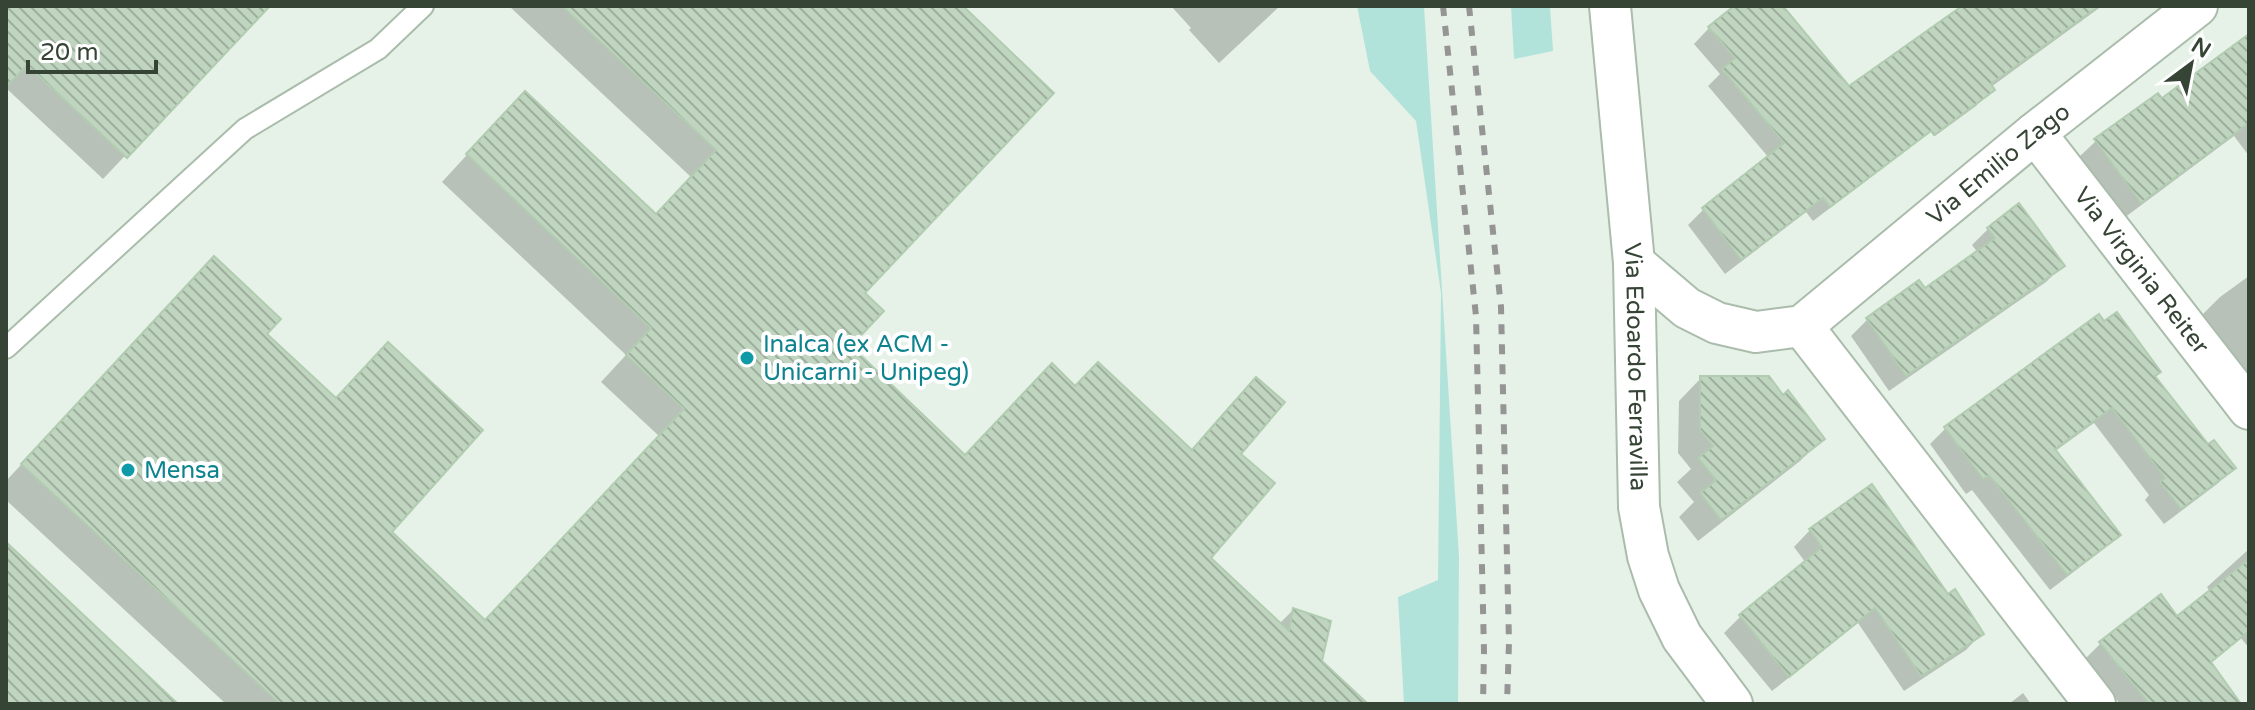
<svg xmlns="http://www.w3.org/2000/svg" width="2255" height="710" font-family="'Varela Round',sans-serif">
	<defs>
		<pattern id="building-back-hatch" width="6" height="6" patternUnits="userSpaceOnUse" patternTransform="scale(2)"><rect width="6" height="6" fill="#c0d5c0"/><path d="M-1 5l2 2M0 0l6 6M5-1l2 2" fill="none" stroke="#9dae9d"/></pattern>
	</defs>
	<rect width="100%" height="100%" fill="#e6f2e7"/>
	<g fill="#b2e3db">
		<polygon points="1357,6 1424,6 1459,557 1458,704 1404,704 1398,597 1438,580 1441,293 1416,121 1370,71"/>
		<polygon points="1511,6 1550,6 1553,51 1514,59"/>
	</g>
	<g fill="#0003">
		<polygon points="6,6 267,6 103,179 6,88"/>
		<polygon points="509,6 960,6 862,294 849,346 965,457 1075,388 1190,451 1230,405 1256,380 1238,454 1208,558 1279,624 1293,610 1320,661 1353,704 226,704 6,500 6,481 188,284 265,334 335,400 390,532 484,623 660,437 601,382 626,355 442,182 499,120 655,216 692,178"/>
		<polygon points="1171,6 1280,6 1219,63 1189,30 1191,28"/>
		<polygon points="1738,6 1780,6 1900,152 1884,167 1813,221 1806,212 1725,274 1688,225 1704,209 1769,158 1708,86 1720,74 1694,44 1709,28"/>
		<polygon points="1973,6 2102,6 1991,87 1992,89 1976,106 1935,136 1884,69"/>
		<polygon points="2249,36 2249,156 2234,136 2124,218 2079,157 2096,141 2162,101"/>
		<polygon points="1988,229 2062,266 2046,282 1889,391 1851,336 1867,320 1924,291 1978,253 1972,245"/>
		<polygon points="2249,276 2249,386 2198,319 2220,297"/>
		<polygon points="2153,377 2207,446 2233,468 2217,484 2164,524 2145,500 2149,495 2094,423 2054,452 2117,535 2101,551 2050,590 1972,490 1966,494 1930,444 1946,428"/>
		<polygon points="1701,378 1782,398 1823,438 1800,461 1698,541 1679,517 1694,502 1677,482 1691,469 1678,453 1679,401"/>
		<polygon points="1810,530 1948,597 1982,633 1966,650 1904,691 1858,623 1772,691 1724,633 1740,617 1806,563 1794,547"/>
		<polygon points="2249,549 2249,648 2208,597 2211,594 2207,587"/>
		<polygon points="2101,643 2238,704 2120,704 2085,659"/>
		<polygon points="2023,693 2031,704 2009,704"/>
	</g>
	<g fill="url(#building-back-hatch)" stroke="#b1ccb1" stroke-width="2">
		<polygon points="6,6 270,6 127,158 27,65 6,87"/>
		<polygon points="562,6 963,6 1054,93 865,293 884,311 851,346 965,455 1052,363 1075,386 1098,362 1192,450 1256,377 1285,402 1241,454 1275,483 1211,558 1289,631 1293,608 1331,621 1322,661 1368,704 280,704 21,464 214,256 281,319 267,334 336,398 388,342 483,430 392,532 485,620 684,409 626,355 651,328 466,154 525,91 656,214 716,150"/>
		<polygon points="1734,6 1783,6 1849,86 1962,6 2099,6 1991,84 1995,90 1934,135 1931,131 1830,207 1823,198 1741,260 1702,208 1784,143 1722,69 1735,58 1708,27"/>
		<polygon points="2249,34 2249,123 2141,203 2094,139 2158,93 2162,98"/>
		<polygon points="2019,203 2065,266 1906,376 1866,318 1919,280 1925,288 1995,238 1987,228"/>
		<polygon points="2117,312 2161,372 2155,376 2208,444 2214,440 2236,468 2181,509 2160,482 2165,478 2112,408 2055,449 2121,535 2067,575 1989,475 1983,479 1944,427 2099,314 2104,321"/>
		<polygon points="1700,376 1769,376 1783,395 1788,390 1825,439 1721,520 1700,493 1716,480 1698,458 1713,446 1700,430"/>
		<polygon points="1872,484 1948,594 1955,589 1984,634 1921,676 1875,608 1789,677 1739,615 1822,547 1809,529"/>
		<polygon points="6,542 178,704 6,704"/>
		<polygon points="2249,559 2249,631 2211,662 2241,704 2149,704 2099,642 2161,594 2177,616"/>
	</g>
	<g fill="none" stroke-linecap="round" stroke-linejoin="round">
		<defs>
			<polyline id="service" points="6,348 245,129 378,49 423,6"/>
			<g id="minor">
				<path id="s1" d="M 1610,6 L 1634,263 L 1639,507 L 1648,556 L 1659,590 L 1682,637 L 1732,704"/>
				<path id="s2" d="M 2035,133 L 2249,409"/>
				<path id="s3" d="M 1634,263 L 1687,308 L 1717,323 L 1756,332 L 1802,326 L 2035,133 L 2197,6"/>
				<polyline points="1802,326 2095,704"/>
			</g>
		</defs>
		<use href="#service" stroke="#aabcab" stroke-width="24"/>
		<use href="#minor" stroke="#aabcab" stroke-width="44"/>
		<use href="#service" stroke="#fff" stroke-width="20"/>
		<use href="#minor" stroke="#fff" stroke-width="40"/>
		<g stroke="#959595" stroke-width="6" stroke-dasharray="10 10" stroke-linecap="butt">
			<polyline points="1443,6 1476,316 1484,651 1483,704"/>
			<polyline points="1469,6 1501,307 1509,642 1507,704"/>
		</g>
	</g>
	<g fill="#0f9aa8" stroke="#fff" stroke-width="3">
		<circle cx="747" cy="358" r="8"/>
		<circle cx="128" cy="470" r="8"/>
	</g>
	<g text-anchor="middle" stroke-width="8" stroke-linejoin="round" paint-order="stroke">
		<g font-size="24" fill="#364436" stroke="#fff">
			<text dy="8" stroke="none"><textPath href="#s3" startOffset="444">Via Emilio Zago</textPath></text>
			<text dy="8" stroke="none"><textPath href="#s2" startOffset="174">Via Virginia Reiter</textPath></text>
			<text dy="8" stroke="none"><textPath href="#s1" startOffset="362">Via Edoardo Ferravilla</textPath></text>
		</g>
		<g font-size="24" fill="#0d838f" stroke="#fff" text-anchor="start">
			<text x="763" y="352">Inalca (ex ACM -<tspan x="763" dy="28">Unicarni - Unipeg)</tspan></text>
			<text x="144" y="478">Mensa</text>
		</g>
	</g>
	<rect width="2255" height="710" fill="none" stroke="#364436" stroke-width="16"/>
	<g transform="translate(2191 64) rotate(32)" stroke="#ffffff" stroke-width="6" paint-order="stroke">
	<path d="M0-6L14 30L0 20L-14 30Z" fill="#364436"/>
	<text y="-12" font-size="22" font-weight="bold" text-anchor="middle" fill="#364436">N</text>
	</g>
	<path d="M28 60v12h128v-12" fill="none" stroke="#364436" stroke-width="4"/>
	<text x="40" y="60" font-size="24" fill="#364436" stroke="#ffffff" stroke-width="6" paint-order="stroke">20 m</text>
</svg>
